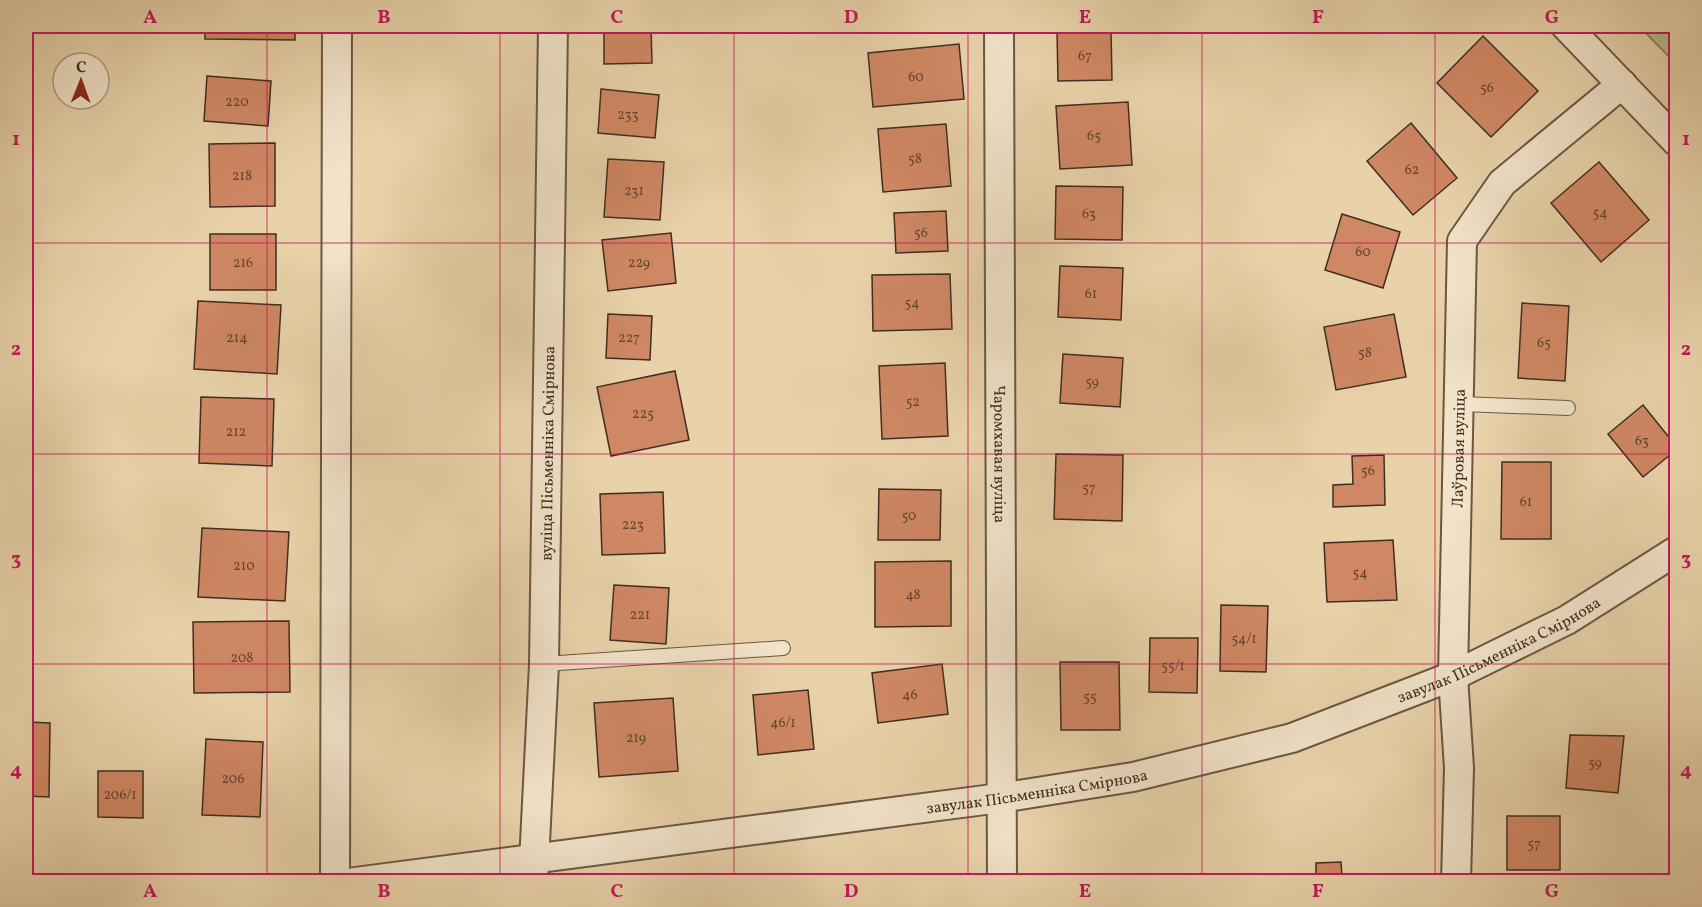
<svg xmlns="http://www.w3.org/2000/svg" width="1702" height="907" font-family="Vollkorn,serif">
	<rect width="100%" height="100%" fill="#e9d2aa"/>
	<filter id="stains"><feTurbulence type="fractalNoise" baseFrequency=".00333" numOctaves="4"/><feColorMatrix values="0 0 0 0 .2 0 0 0 0 .09 0 0 0 0 .02 0 0 0 .5 -.17"/></filter>
	<radialGradient id="worn" r=".72"><stop offset=".6" stop-color="#630" stop-opacity="0"/><stop offset="1" stop-color="#630" stop-opacity=".3"/></radialGradient>
	<polygon fill="#b3bd8b" stroke="#787656" stroke-width="1.5" points="1639,26 1676,26 1676,64"/>
	<g fill="#d08864" stroke="#3e2e22" stroke-width="1.5">
		<polygon points="205,26 295,26 295,40 205,39"/>
		<polygon points="604,26 651,26 652,63 604,64"/>
		<polygon points="885,26 947,26 947,29"/>
		<polygon points="1111,29 1112,80 1058,81 1057,30"/>
		<polygon points="1483,36 1538,91 1491,137 1437,83"/>
		<polygon points="959,44 964,99 873,107 868,53"/>
		<polygon points="207,76 271,81 268,126 204,121"/>
		<polygon points="601,89 659,95 655,138 598,133"/>
		<polygon points="1128,102 1132,165 1060,169 1056,106"/>
		<polygon points="1411,123 1457,178 1413,215 1367,161"/>
		<polygon points="946,124 951,186 883,192 878,129"/>
		<polygon points="275,143 275,206 210,207 209,144"/>
		<polygon points="608,159 664,162 660,220 604,217"/>
		<polygon points="1599,162 1649,220 1601,262 1551,203"/>
		<polygon points="1056,186 1123,187 1122,240 1055,239"/>
		<polygon points="946,211 948,251 896,253 894,213"/>
		<polygon points="1342,214 1400,232 1383,288 1325,270"/>
		<polygon points="671,233 676,283 608,291 602,240"/>
		<rect x="210" y="234" width="66" height="56"/>
		<polygon points="1060,266 1123,268 1121,320 1058,317"/>
		<polygon points="950,274 952,329 873,331 872,275"/>
		<polygon points="198,301 281,305 277,374 194,369"/>
		<polygon points="1522,303 1569,306 1565,381 1518,378"/>
		<polygon points="608,314 652,316 650,360 606,358"/>
		<polygon points="1394,314 1406,377 1336,390 1324,327"/>
		<polygon points="1063,354 1123,358 1120,407 1060,403"/>
		<polygon points="945,363 948,436 882,439 879,366"/>
		<polygon points="675,371 689,440 611,456 597,387"/>
		<polygon points="201,397 274,399 272,466 199,463"/>
		<polygon points="1643,405 1676,446 1676,450 1643,477 1608,434"/>
		<polygon points="1056,454 1123,455 1122,521 1054,519"/>
		<polygon points="1384,455 1385,505 1333,507 1333,485 1353,484 1352,456"/>
		<polygon points="1502,462 1551,462 1551,539 1501,539"/>
		<polygon points="879,489 941,490 940,540 878,540"/>
		<polygon points="663,492 665,553 602,555 600,494"/>
		<polygon points="202,528 289,532 285,601 198,597"/>
		<polygon points="1393,540 1397,600 1327,602 1324,543"/>
		<polygon points="951,561 951,626 875,627 875,562"/>
		<polygon points="614,585 669,588 666,644 610,640"/>
		<polygon points="1221,605 1268,606 1266,672 1220,671"/>
		<polygon points="289,621 290,692 194,693 193,622"/>
		<polygon points="1150,638 1198,638 1197,693 1149,692"/>
		<polygon points="1060,662 1119,662 1120,730 1061,730"/>
		<polygon points="942,664 948,714 878,723 872,673"/>
		<polygon points="808,690 814,749 758,755 753,695"/>
		<polygon points="673,698 678,771 599,777 594,703"/>
		<polygon points="26,722 50,723 49,797 26,796"/>
		<polygon points="1570,735 1624,736 1618,793 1566,788"/>
		<polygon points="206,739 263,742 260,817 202,815"/>
		<polygon points="98,771 143,771 143,818 98,817"/>
		<rect x="1507" y="816" width="53" height="54"/>
		<polygon points="1341,862 1342,877 1373,877 1373,882 1316,882 1316,863"/>
		<polygon points="1226,878 1281,882 1225,882"/>
	</g>
	<g fill="none" stroke-linecap="round" stroke-linejoin="round">
		<defs>
			<g id="lane">
				<polyline points="1461,404 1568,408"/>
				<polyline points="544,664 783,648"/>
			</g>
			<g id="street">
				<path id="s1" d="M 999,26 L 1002,882"/>
				<polyline points="1566,26 1676,141"/>
				<polyline points="335,882 337,26"/>
				<path id="s2" d="M 355,882 L 1000,798 L 1133,777 L 1292,738 L 1453,676 L 1567,620 L 1676,551"/>
				<path id="s3" d="M 533,882 L 544,664 L 553,26"/>
				<path id="s4" d="M 1456,882 L 1459,768 L 1453,676 L 1462,241 L 1502,183 L 1622,84"/>
			</g>
		</defs>
		<use href="#lane" stroke="#695744" stroke-width="16"/>
		<use href="#street" stroke="#695744" stroke-width="32"/>
		<use href="#lane" stroke="#f1e2c8" stroke-width="14"/>
		<use href="#street" stroke="#f1e2c8" stroke-width="28"/>
	</g>
	<path fill="none" stroke="#c2185b" stroke-width="1.5" stroke-opacity="0.55" d="M 267,26 L 267,882M 500,26 L 500,882M 734,26 L 734,882M 968,26 L 968,882M 1202,26 L 1202,882M 1435,26 L 1435,882M 26,243 L 1676,243M 26,454 L 1676,454M 26,664 L 1676,664"/>
	<g text-anchor="middle" stroke-width="4.5" stroke-linejoin="round" paint-order="stroke">
		<g font-size="14" fill="#624432">
			<text x="1085" y="60">67</text>
			<text x="916" y="81">60</text>
			<text x="1487" y="92">56</text>
			<text x="237" y="106">220</text>
			<text x="628" y="119">233</text>
			<text x="1094" y="140">65</text>
			<text x="915" y="163">58</text>
			<text x="1412" y="174">62</text>
			<text x="242" y="180">218</text>
			<text x="634" y="195">231</text>
			<text x="1600" y="217">54</text>
			<text x="1089" y="218">63</text>
			<text x="921" y="237">56</text>
			<text x="1363" y="256">60</text>
			<text x="243" y="267">216</text>
			<text x="639" y="267">229</text>
			<text x="1091" y="298">61</text>
			<text x="912" y="307">54</text>
			<text x="237" y="342">214</text>
			<text x="629" y="342">227</text>
			<text x="1544" y="347">65</text>
			<text x="1365" y="357">58</text>
			<text x="1092" y="386">59</text>
			<text x="913" y="406">52</text>
			<text x="643" y="418">225</text>
			<text x="236" y="436">212</text>
			<text x="1642" y="445">63</text>
			<text x="1368" y="475">56</text>
			<text x="1089" y="492">57</text>
			<text x="1526" y="506">61</text>
			<text x="909" y="520">50</text>
			<text x="633" y="529">223</text>
			<text x="244" y="570">210</text>
			<text x="1360" y="577">54</text>
			<text x="913" y="599">48</text>
			<text x="640" y="619">221</text>
			<text x="1244" y="643">54/1</text>
			<text x="242" y="662">208</text>
			<text x="1173" y="670">55/1</text>
			<text x="910" y="699">46</text>
			<text x="1090" y="701">55</text>
			<text x="783" y="727">46/1</text>
			<text x="636" y="742">219</text>
			<text x="1595" y="767">59</text>
			<text x="233" y="783">206</text>
			<text x="120" y="799">206/1</text>
			<text x="1534" y="848">57</text>
		</g>
		<g font-size="16" fill="#3e2e22" stroke="#f1e2c8">
			<text dy="6" stroke="none"><textPath href="#s4" startOffset="434">Лаўровая вуліца</textPath></text>
			<text dy="6" stroke="none"><textPath href="#s3" startOffset="429">вуліца Пісьменніка Смірнова</textPath></text>
			<text dy="6" stroke="none"><textPath href="#s1" startOffset="428">Чаромхавая вуліца</textPath></text>
			<text dy="6" stroke="none"><textPath href="#s2" startOffset="1174">завулак Пісьменніка Смірнова</textPath></text>
			<text dy="6" stroke="none"><textPath href="#s2" startOffset="688">завулак Пісьменніка Смірнова</textPath></text>
		</g>
	</g>
	<rect width="1702" height="907" fill="none" stroke="#e9d2aa" stroke-width="66"/>
	<g transform="translate(81 81) rotate(1)"><circle r="28" fill="#f1e2c8" stroke="#a99a86" stroke-width="1.5"/>
	<path d="M0-4.5L10 22L0 15L-10 22Z" fill="#8f2418"/>
	<text y="-9" font-size="16" font-weight="bold" text-anchor="middle" fill="#3e2e22">С</text>
	</g>
	<rect x="33" y="33" width="1636" height="841" fill="none" stroke="#c2185b" stroke-width="2"/>
	<g font-size="20" text-anchor="middle" font-weight="bold" fill="#c2185b">
		<text x="150" y="23">A</text>
		<text x="384" y="23">B</text>
		<text x="617" y="23">C</text>
		<text x="851" y="23">D</text>
		<text x="1085" y="23">E</text>
		<text x="1318" y="23">F</text>
		<text x="1552" y="23">G</text>
		<text x="16" y="145">1</text>
		<text x="1686" y="145">1</text>
		<text x="16" y="355">2</text>
		<text x="1686" y="355">2</text>
		<text x="16" y="565">3</text>
		<text x="1686" y="565">3</text>
		<text x="16" y="776">4</text>
		<text x="1686" y="776">4</text>
		<text x="150" y="897">A</text>
		<text x="384" y="897">B</text>
		<text x="617" y="897">C</text>
		<text x="851" y="897">D</text>
		<text x="1085" y="897">E</text>
		<text x="1318" y="897">F</text>
		<text x="1552" y="897">G</text>
	</g>
	<rect width="100%" height="100%" filter="url(#stains)"/>
	<rect width="100%" height="100%" fill="url(#worn)"/>
</svg>
